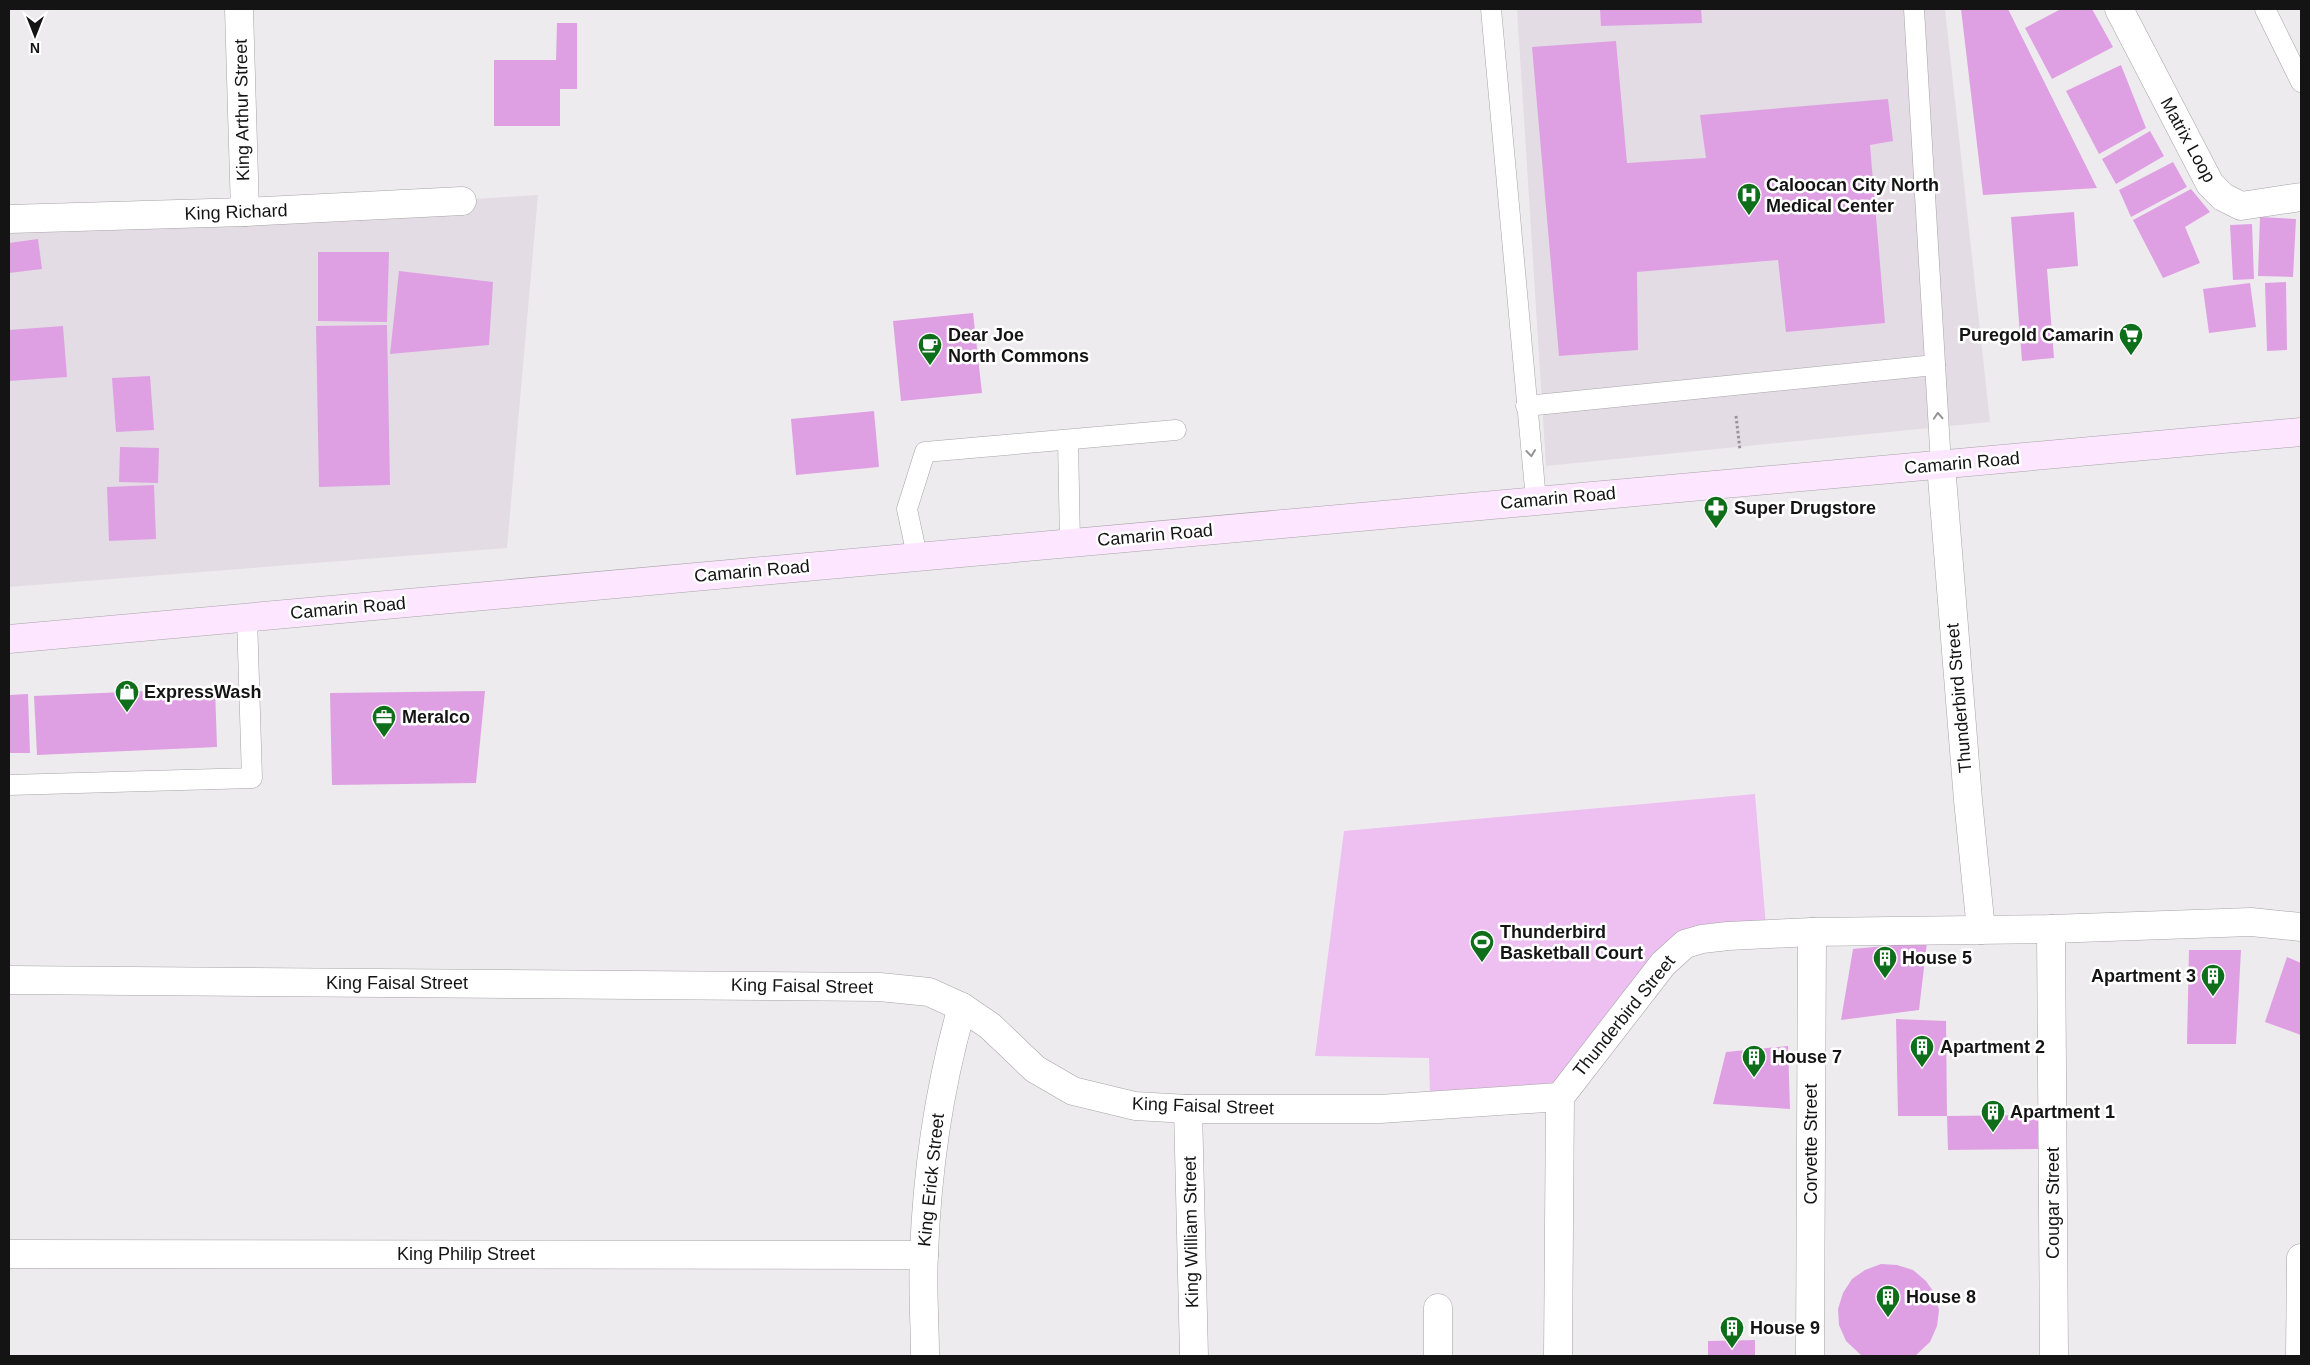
<svg xmlns="http://www.w3.org/2000/svg" width="2310" height="1365" font-family="Arial,sans-serif">
	<rect width="100%" height="100%" fill="#eeebee"/>
	<g fill="#e4dce4">
		<polygon points="1517,9 1945,9 1990,422 1546,466"/>
		<polygon points="538,195 507,548 9,587 9,228"/>
	</g>
	<polygon fill="#edc0f1" points="1755,794 1766,926 1678,931 1556,1086 1430,1094 1429,1058 1315,1056 1344,831"/>
	<g fill="#dea0e3">
		<polygon points="1600,9 1701,9 1702,23 1601,26"/>
		<polygon points="1961,9 2008,9 2097,188 1983,195"/>
		<polygon points="2061,9 2092,9 2113,47 2052,79 2025,28"/>
		<polygon points="557,23 577,23 577,89 560,89 560,126 494,126 494,60 556,60"/>
		<polygon points="1616,41 1627,163 1706,158 1700,115 1888,99 1893,141 1870,145 1885,323 1786,332 1778,260 1637,272 1638,350 1559,356 1532,47"/>
		<polygon points="2121,65 2146,128 2099,154 2066,91"/>
		<polygon points="2150,131 2164,156 2116,184 2102,159"/>
		<polygon points="2173,162 2187,187 2131,217 2119,190"/>
		<polygon points="2191,189 2210,212 2185,227 2200,263 2163,278 2133,220"/>
		<polygon points="2074,212 2078,266 2047,269 2054,358 2022,361 2011,217"/>
		<polygon points="2260,217 2296,219 2293,277 2258,276"/>
		<polygon points="2252,224 2254,279 2233,280 2230,225"/>
		<polygon points="38,239 42,269 9,273 9,243"/>
		<polygon points="318,252 389,252 387,322 318,321"/>
		<polygon points="399,271 493,282 489,345 390,354"/>
		<polygon points="2286,282 2287,350 2267,351 2265,283"/>
		<polygon points="2250,283 2256,327 2209,333 2203,289"/>
		<polygon points="973,313 982,393 901,401 893,321"/>
		<polygon points="387,325 390,485 319,487 316,326"/>
		<polygon points="63,326 67,377 9,381 9,330"/>
		<polygon points="150,376 154,430 116,432 112,378"/>
		<polygon points="874,411 879,467 796,475 791,419"/>
		<polygon points="120,447 159,448 158,483 119,482"/>
		<polygon points="154,485 156,539 109,541 107,487"/>
		<polygon points="215,688 217,747 37,755 34,696"/>
		<polygon points="485,691 476,783 332,785 330,693"/>
		<polygon points="28,694 30,753 9,753 9,695"/>
		<polygon points="1927,942 1919,1010 1841,1020 1853,949"/>
		<polygon points="2189,950 2241,950 2236,1044 2187,1044"/>
		<polygon points="2287,957 2301,963 2301,1035 2265,1022"/>
		<polygon points="1896,1019 1946,1021 1947,1116 1898,1116"/>
		<polygon points="1788,1046 1790,1109 1713,1104 1726,1052"/>
		<polygon points="2040,1115 2038,1149 1948,1150 1947,1116"/>
		<polygon points="1881,1264 1897,1265 1913,1270 1926,1281 1935,1294 1939,1310 1937,1326 1930,1342 1915,1356 1862,1356 1846,1341 1839,1325 1838,1309 1843,1293 1852,1279 1865,1270"/>
		<polygon points="1755,1340 1755,1356 1708,1356 1708,1341"/>
	</g>
	<g fill="none" stroke-linecap="round" stroke-linejoin="round">
		<defs>
			<g id="service">
				<polyline points="1491,9 1536,500"/>
				<polyline points="1914,9 1941,465"/>
				<polyline points="2265,9 2301,82"/>
				<polyline points="1526,406 1935,365"/>
				<polyline points="1068,440 1070,542"/>
				<polyline points="917,556 907,509 925,452 1176,430"/>
				<polyline points="9,785 252,778 247,617"/>
			</g>
			<g id="minor">
				<polyline points="239,9 245,212"/>
				<polyline points="2119,9 2210,184 2223,197 2241,206 2301,197"/>
				<polyline points="9,219 245,212 462,201"/>
				<polyline points="1941,465 1968,800 1981,930"/>
				<polyline points="2051,929 2054,1356"/>
				<polyline points="9,980 880,987 929,992 962,1007 990,1026 1035,1069 1073,1091 1135,1106 1188,1109 1380,1109 1560,1097"/>
				<polyline points="1188,1109 1194,1356"/>
				<polyline points="9,1254 924,1255"/>
				<polyline points="1438,1308 1438,1356"/>
				<path d="M 925,1356 C 925,1322 922,1288 924,1254 C 927,1170 939,1088 962,1007"/>
				<polyline points="1558,1356 1560,1097 1663,964 1685,944 1702,939 1728,936 1812,932 2051,929 2251,922 2301,927"/>
				<polyline points="1810,1356 1812,932"/>
				<polyline points="2300,1356 2301,1258"/>
			</g>
			<polyline id="secondary" points="9,639 2301,432"/>
		</defs>
		<use href="#service" stroke="#a6a4a6" stroke-width="21"/>
		<use href="#minor" stroke="#a6a4a6" stroke-width="29"/>
		<use href="#secondary" stroke="#a6a4a6" stroke-width="29"/>
		<polyline stroke="#969496" stroke-width="3" stroke-dasharray="2.5 2.5" stroke-linecap="butt" points="1736,416 1740,450"/>
		<use href="#service" stroke="#fff" stroke-width="20"/>
		<use href="#minor" stroke="#fff" stroke-width="28"/>
		<use href="#secondary" stroke="#fde6ff" stroke-width="28"/>
	</g>
	<defs><path id="oneway-chevron" d="M-2-3.5L2.5 0L-2 3.5" fill="none" stroke-width="1.6" stroke-linecap="round" stroke-linejoin="round" transform="scale(1.25)"/></defs>
	<g stroke="#969596">
		<use href="#oneway-chevron" transform="translate(1938 416) rotate(-93)"/>
		<use href="#oneway-chevron" transform="translate(1531 453) rotate(84)"/>
	</g>
	<defs>
		<symbol id="hospital-pin" viewBox="-11 -11 22 30"><path d="M0 17L-7.5 6A9.5 9.5 0 1 1 7.5 6Z" fill="#0f6e1a" stroke="#fff"/><path d="M-5-5h3v3.5h4V-5h3V5h-3V1.5h-4V5h-3Z" fill="#fff"/></symbol>
		<symbol id="supermarket-pin" viewBox="-11 -11 22 30"><path d="M0 17L-7.5 6A9.5 9.5 0 1 1 7.5 6Z" fill="#0f6e1a" stroke="#fff"/><path d="M-6-5.5h2.5l.6 2H6L4.5 2H-2.5L-4.4-4H-6ZM-1.5 3.2a1.3 1.3 0 1 0 .1 0ZM3 3.2a1.3 1.3 0 1 0 .1 0Z" fill="#fff"/></symbol>
		<symbol id="cafe-pin" viewBox="-11 -11 22 30"><path d="M0 17L-7.5 6A9.5 9.5 0 1 1 7.5 6Z" fill="#0f6e1a" stroke="#fff"/><path d="M-5.5-4.5H6V0H3Q3 3.5 0 3.5H-2.5Q-5.5 3.5-5.5 0ZM3-3.2v2h1.7v-2ZM-6 4.5H4V6H-6Z" fill="#fff"/></symbol>
		<symbol id="pharmacy-pin" viewBox="-11 -11 22 30"><path d="M0 17L-7.5 6A9.5 9.5 0 1 1 7.5 6Z" fill="#0f6e1a" stroke="#fff"/><path d="M-2-6h4v4h4v4h-4v4h-4v-4h-4v-4h4Z" fill="#fff"/></symbol>
		<symbol id="shop-pin" viewBox="-11 -11 22 30"><path d="M0 17L-7.5 6A9.5 9.5 0 1 1 7.5 6Z" fill="#0f6e1a" stroke="#fff"/><path d="M-5-2.5h2.3a2.7 3.5 0 0 1 5.4 0H5L5.5 6h-11ZM-1.5-2.5h3a1.5 2.3 0 0 0-3 0Z" fill="#fff"/></symbol>
		<symbol id="office-pin" viewBox="-11 -11 22 30"><path d="M0 17L-7.5 6A9.5 9.5 0 1 1 7.5 6Z" fill="#0f6e1a" stroke="#fff"/><path d="M-6-3h4V-5.5h4V-3h4V5H-6ZM-1-4.5V-3h2v-1.5ZM-6 0V1H6V0Z" fill="#fff"/></symbol>
		<symbol id="stadium-pin" viewBox="-11 -11 22 30"><path d="M0 17L-7.5 6A9.5 9.5 0 1 1 7.5 6Z" fill="#0f6e1a" stroke="#fff"/><path d="M0-5a6.5 5 0 1 0 0 10a6.5 5 0 1 0 0-10ZM-3.5-1.8h7v3.6h-7Z" fill="#fff"/></symbol>
		<symbol id="building-pin" viewBox="-11 -11 22 30"><path d="M0 17L-7.5 6A9.5 9.5 0 1 1 7.5 6Z" fill="#0f6e1a" stroke="#fff"/><path d="M-4-6H4V6H1V3H-1V6H-4ZM-2.5-4.3h1.7v1.8h-1.7ZM.8-4.3h1.7v1.8H.8ZM-2.5-1h1.7V.8h-1.7ZM.8-1h1.7V.8H.8Z" fill="#fff"/></symbol>
	</defs>
	<g fill-rule="evenodd">
		<use href="#hospital-pin" x="1735" y="181" width="28" height="38"/>
		<use href="#supermarket-pin" x="2117" y="321" width="28" height="38"/>
		<use href="#cafe-pin" x="916" y="331" width="28" height="38"/>
		<use href="#pharmacy-pin" x="1702" y="494" width="28" height="38"/>
		<use href="#shop-pin" x="113" y="678" width="28" height="38"/>
		<use href="#office-pin" x="370" y="703" width="28" height="38"/>
		<use href="#stadium-pin" x="1468" y="928" width="28" height="38"/>
		<use href="#building-pin" x="1871" y="944" width="28" height="38"/>
		<use href="#building-pin" x="2199" y="962" width="28" height="38"/>
		<use href="#building-pin" x="1908" y="1033" width="28" height="38"/>
		<use href="#building-pin" x="1740" y="1043" width="28" height="38"/>
		<use href="#building-pin" x="1979" y="1098" width="28" height="38"/>
		<use href="#building-pin" x="1874" y="1283" width="28" height="38"/>
		<use href="#building-pin" x="1718" y="1314" width="28" height="38"/>
	</g>
	<g text-anchor="middle" stroke-width="5" stroke-linejoin="round" paint-order="stroke">
		<g font-size="18" fill="#151415" stroke="#fff">
			<text transform="translate(242 110) rotate(-91)" y="6">King Arthur Street</text>
			<text transform="translate(2188 140) rotate(61)" y="6">Matrix Loop</text>
			<text transform="translate(236 212) rotate(-2)" y="6">King Richard</text>
			<text transform="translate(1962 463) rotate(-5)" y="6">Camarin Road</text>
			<text transform="translate(1558 498) rotate(-5)" y="6">Camarin Road</text>
			<text transform="translate(1155 535) rotate(-5)" y="6">Camarin Road</text>
			<text transform="translate(752 571) rotate(-5)" y="6">Camarin Road</text>
			<text transform="translate(348 608) rotate(-5)" y="6">Camarin Road</text>
			<text transform="translate(1959 698) rotate(-95)" y="6">Thunderbird Street</text>
			<text x="397" y="989">King Faisal Street</text>
			<text transform="translate(802 986) rotate(1)" y="6">King Faisal Street</text>
			<text transform="translate(1624 1016) rotate(-51)" y="6">Thunderbird Street</text>
			<text transform="translate(1203 1106) rotate(2)" y="6">King Faisal Street</text>
			<text transform="translate(1811 1144) rotate(-90)" y="6">Corvette Street</text>
			<text transform="translate(931 1180) rotate(-84)" y="6">King Erick Street</text>
			<text transform="translate(2053 1203) rotate(-90)" y="6">Cougar Street</text>
			<text transform="translate(1191 1232) rotate(-91)" y="6">King William Street</text>
			<text x="466" y="1260">King Philip Street</text>
		</g>
		<g font-size="18" font-weight="bold" fill="#151415" stroke="#fff" text-anchor="start">
			<text x="1766" y="191">Caloocan City North<tspan x="1766" dy="21">Medical Center</tspan></text>
			<text x="948" y="341">Dear Joe<tspan x="948" dy="21">North Commons</tspan></text>
			<text x="2114" y="341" text-anchor="end">Puregold Camarin</text>
			<text x="1734" y="514">Super Drugstore</text>
			<text x="144" y="698">ExpressWash</text>
			<text x="402" y="723">Meralco</text>
			<text x="1500" y="938">Thunderbird<tspan x="1500" dy="21">Basketball Court</tspan></text>
			<text x="1902" y="964">House 5</text>
			<text x="2196" y="982" text-anchor="end">Apartment 3</text>
			<text x="1940" y="1053">Apartment 2</text>
			<text x="1772" y="1063">House 7</text>
			<text x="2010" y="1118">Apartment 1</text>
			<text x="1906" y="1303">House 8</text>
			<text x="1750" y="1334">House 9</text>
		</g>
	</g>
	<rect width="2310" height="1365" fill="none" stroke="#151415" stroke-width="20"/>
	<g transform="translate(35 35) rotate(180)" stroke="#ffffff" stroke-width="4" paint-order="stroke">
	<path d="M0-4L9 19L0 12L-9 19Z" fill="#151415"/>
	<text y="-8" font-size="14" font-weight="bold" text-anchor="middle" fill="#151415">N</text>
	</g>
</svg>
